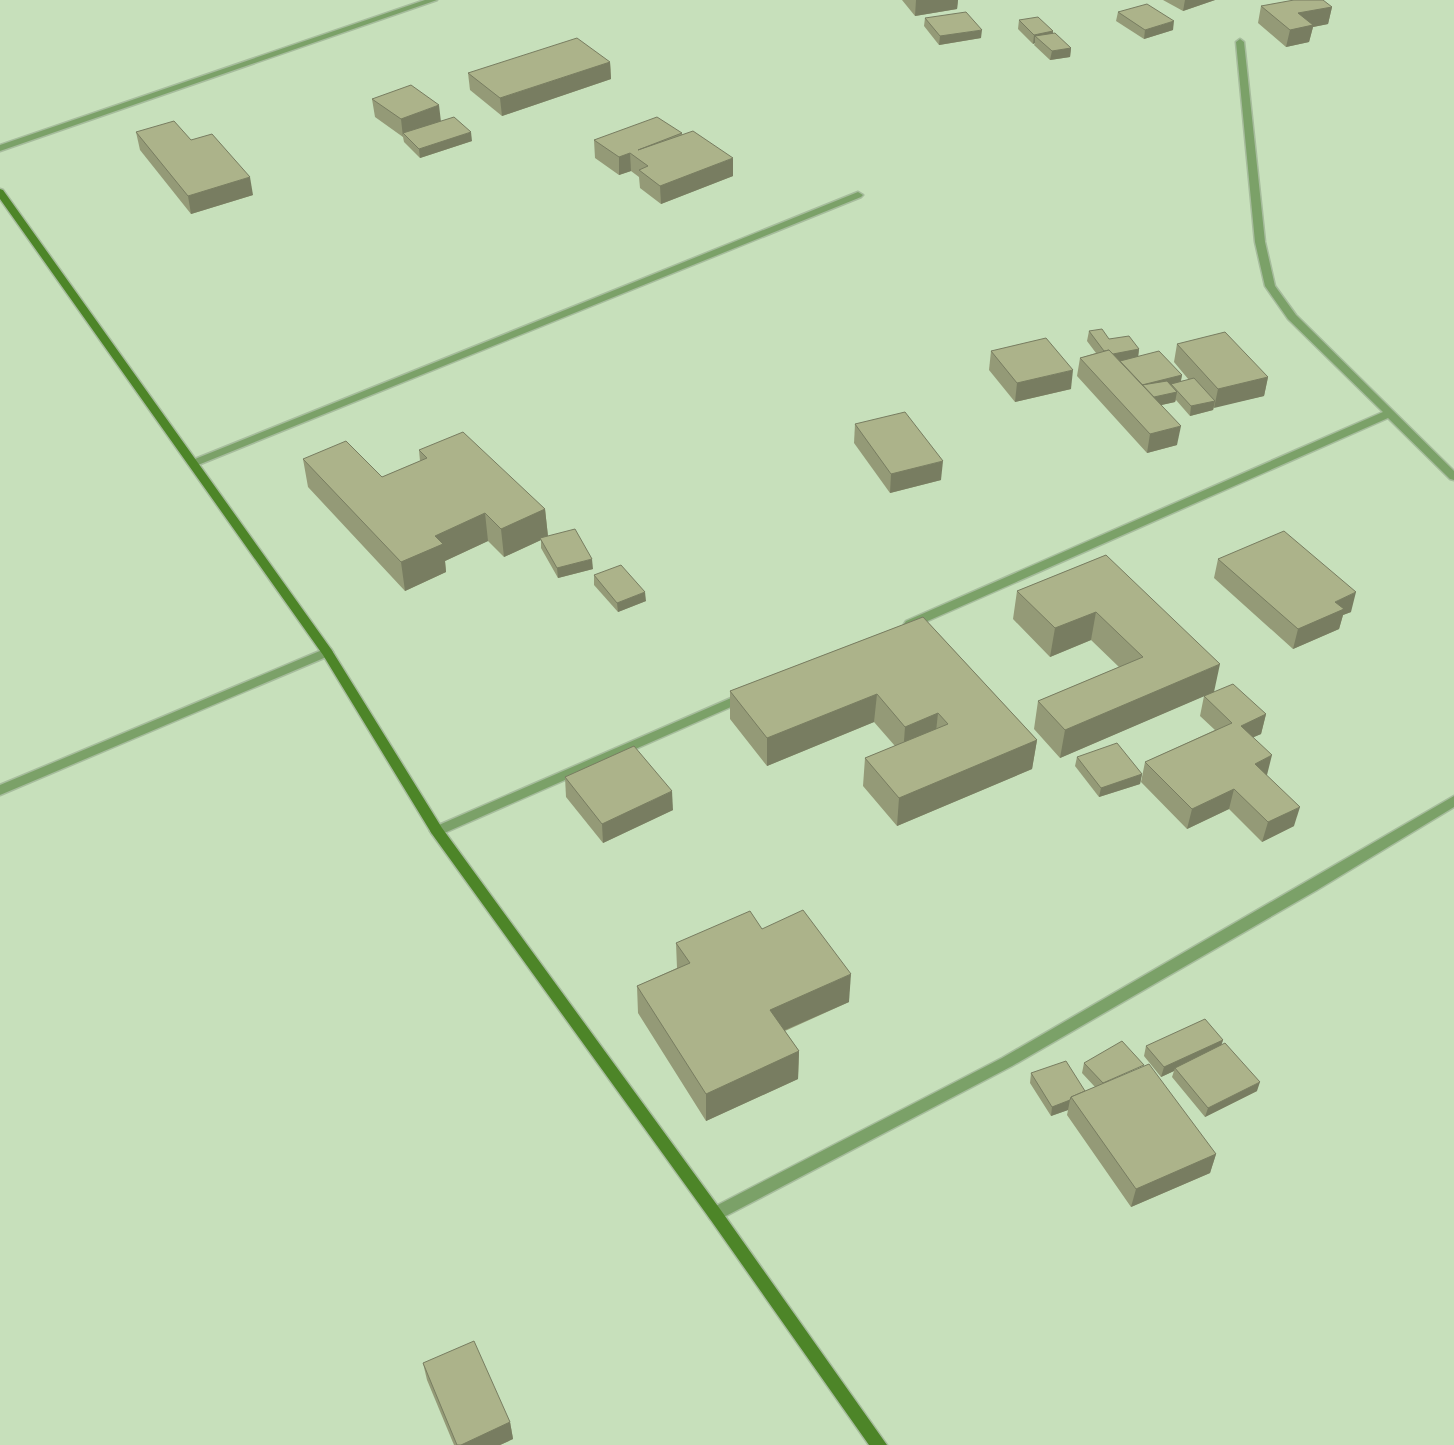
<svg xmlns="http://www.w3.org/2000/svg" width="1454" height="1445" font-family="'Fira Sans',sans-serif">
	<rect width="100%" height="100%" fill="#c7e0bb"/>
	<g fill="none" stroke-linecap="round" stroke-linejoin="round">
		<defs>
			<g id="street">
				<polygon points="425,0 437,0 0,151 0,145"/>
				<polygon points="1240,39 1244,42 1265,242 1275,286 1296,315 1454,471 1454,480 1450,479 1388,418 914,627 906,627 904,624 906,621 1383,412 1288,319 1265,286 1255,242 1236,42"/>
				<polygon points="858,192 863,195 861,197 198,465 190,465 189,463 190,461"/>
				<polygon points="327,648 331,649 333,652 331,655 0,795 0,785"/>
				<polygon points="745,692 751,696 749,699 442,834 432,834 430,831 432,828"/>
				<polygon points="1454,796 1454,807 1317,890 1012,1066 720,1219 715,1221 710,1219 707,1214 710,1209 1002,1058"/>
			</g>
			<polygon id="secondary" points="0,189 3,190 331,649 442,828 720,1209 887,1445 869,1445 710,1219 432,834 323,655 0,199"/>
		</defs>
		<use href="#street" stroke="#a6bc9c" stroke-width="3"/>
		<use href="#secondary" stroke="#a6bc9c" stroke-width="3"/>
		<use href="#street" fill="#7ba168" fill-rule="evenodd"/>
		<use href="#secondary" fill="#4d8528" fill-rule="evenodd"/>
	</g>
	<g fill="#949a77">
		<polygon points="902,0 958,0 957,9 915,16"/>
		<polygon points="1163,0 1215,0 1183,11"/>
		<polygon points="1261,6 1332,7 1328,24 1313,27 1309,42 1286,47 1258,23"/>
		<polygon points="1118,12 1173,30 1144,39 1116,21"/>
		<polygon points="925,18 981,38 939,45 924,26"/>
		<polygon points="1019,20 1053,31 1053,33 1071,48 1070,57 1050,60 1034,45 1035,43 1033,44 1018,29"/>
		<polygon points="610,62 611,79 502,116 470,90 468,73"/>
		<polygon points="372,99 441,121 472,141 420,158 404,142 403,137 375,117"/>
		<polygon points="136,132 191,140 253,195 191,214 140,150"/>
		<polygon points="682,133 682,135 733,176 661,204 640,188 639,177 631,171 619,175 595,158 594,140"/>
		<polygon points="1089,331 1109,339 1139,349 1138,356 1182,375 1181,381 1189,380 1174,362 1177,344 1268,377 1264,396 1214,407 1213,410 1190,416 1176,400 1175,402 1161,405 1177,445 1147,453 1077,376 1080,358 1096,353 1087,341"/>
		<polygon points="991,351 1071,389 1015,402 989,370"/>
		<polygon points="855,424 941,480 890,493 854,443"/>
		<polygon points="419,450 545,509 548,536 593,569 558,578 541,548 541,540 504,557 488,541 445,561 446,572 405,591 308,487 303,459 382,477 420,461"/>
		<polygon points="1106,555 1214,692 1266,714 1261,734 1253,737 1266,775 1294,826 1262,842 1229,809 1187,829 1141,782 1145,762 1215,730 1200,716 1204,696 1213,692 1060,758 1034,729 1038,701 1119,667 1091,640 1050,657 1013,619 1017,591"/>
		<polygon points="1218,559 1351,612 1343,615 1339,629 1293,649 1214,578"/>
		<polygon points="594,575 646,601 618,612 594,585"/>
		<polygon points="923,617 1037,740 1032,769 897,826 863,786 865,758 895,746 874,722 767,766 730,719 730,691"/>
		<polygon points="1077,757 1142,774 1140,784 1099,797 1075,766"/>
		<polygon points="565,777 673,810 603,843 566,797"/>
		<polygon points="762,929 849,1002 785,1031 799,1051 798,1079 706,1121 638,1013 637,986 677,968 676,943"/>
		<polygon points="1223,1040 1221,1045 1257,1091 1205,1117 1172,1077 1174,1071 1161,1077 1144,1056 1146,1046"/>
		<polygon points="1084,1063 1216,1154 1210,1173 1131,1207 1067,1115 1068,1110 1051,1116 1030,1083 1031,1073 1085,1091 1095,1087 1082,1073"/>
		<polygon points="423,1363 510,1422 513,1439 500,1445 454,1445 427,1380"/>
	</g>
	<g fill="#787d61">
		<polygon points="916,0 958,0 957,9 915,16"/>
		<polygon points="1185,0 1215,0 1183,11"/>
		<polygon points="1332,7 1328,24 1313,27 1309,42 1286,47 1290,30 1298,13"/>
		<polygon points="1174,21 1173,30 1144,39 1145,30"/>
		<polygon points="982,30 981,38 939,45 940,36"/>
		<polygon points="1053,31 1052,40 1035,36 1035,43 1033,44 1034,35"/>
		<polygon points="1071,48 1070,57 1050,60 1052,51"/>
		<polygon points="610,62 611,79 502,116 500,98"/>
		<polygon points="439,105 441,122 403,133 403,137 401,119"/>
		<polygon points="471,132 472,141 420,158 419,149"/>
		<polygon points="630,153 631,171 619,175 619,157"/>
		<polygon points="733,158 733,176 661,204 660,186"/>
		<polygon points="250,177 253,195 191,214 188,196"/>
		<polygon points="1139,349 1138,358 1105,364 1106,355"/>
		<polygon points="1073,370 1071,389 1015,402 1017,383"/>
		<polygon points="1182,375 1180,384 1171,384 1171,387 1142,385"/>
		<polygon points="1268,377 1264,396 1214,408 1218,389"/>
		<polygon points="1177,392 1175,402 1148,408 1150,398"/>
		<polygon points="1215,401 1213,410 1190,416 1191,406"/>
		<polygon points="1181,426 1177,445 1147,453 1150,434"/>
		<polygon points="943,461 941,480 890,493 891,474"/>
		<polygon points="545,509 548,537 540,538 541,540 504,557 501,529"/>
		<polygon points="485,513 488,541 445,561 446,572 405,591 401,562 435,536"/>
		<polygon points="592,559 593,569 558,578 557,568"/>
		<polygon points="645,592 646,601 618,612 617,603"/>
		<polygon points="1356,592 1351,612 1343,615 1339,629 1293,649 1298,629 1335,602"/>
		<polygon points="1096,612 1091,640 1050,657 1055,628"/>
		<polygon points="1220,664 1214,692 1060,758 1065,730"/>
		<polygon points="877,694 874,722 767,766 767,738"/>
		<polygon points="938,713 935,741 903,755 905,727"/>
		<polygon points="1266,714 1261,734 1236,745 1241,726"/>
		<polygon points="1037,740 1032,769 897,826 899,798"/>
		<polygon points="1272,755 1267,775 1250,783 1255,764"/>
		<polygon points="1142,774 1140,784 1099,797 1101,788"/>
		<polygon points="1234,789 1229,809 1187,829 1192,809"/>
		<polygon points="672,791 673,810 603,843 602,824"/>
		<polygon points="1300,807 1294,826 1262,842 1268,822"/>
		<polygon points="851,974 849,1002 769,1037 770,1010"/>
		<polygon points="1223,1040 1220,1049 1175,1068 1174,1071 1161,1077 1164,1067"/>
		<polygon points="799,1051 798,1079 706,1121 706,1094"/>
		<polygon points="1260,1082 1257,1091 1205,1117 1208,1108"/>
		<polygon points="1070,1100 1068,1110 1051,1116 1052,1107"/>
		<polygon points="1216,1154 1210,1173 1131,1207 1136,1189"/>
		<polygon points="510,1422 513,1439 500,1445 461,1445"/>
	</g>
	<g fill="#acb38a" stroke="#787d61">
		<polygon points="1294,0 1323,0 1332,7 1298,13 1313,25 1290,30 1261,6"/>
		<polygon points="1147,4 1174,21 1145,30 1118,12"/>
		<polygon points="966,12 982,30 940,36 925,18"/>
		<polygon points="1038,17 1053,31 1034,35 1019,20"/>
		<polygon points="1055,33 1071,48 1052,51 1035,36"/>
		<polygon points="577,38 610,62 500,98 468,73"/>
		<polygon points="411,85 439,105 401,119 372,99"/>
		<polygon points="454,117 471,132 419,149 403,133"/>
		<polygon points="657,117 682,133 638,150 693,131 733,158 660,186 639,170 648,166 630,153 619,157 594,140"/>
		<polygon points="174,121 191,140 212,134 250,177 188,196 136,132"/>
		<polygon points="1102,329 1109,339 1129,336 1139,349 1113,354 1109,350 1104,351 1089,331"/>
		<polygon points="1225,332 1268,377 1218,389 1177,344"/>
		<polygon points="1046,338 1073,370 1017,383 991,351"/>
		<polygon points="1109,350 1181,426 1150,434 1080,358"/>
		<polygon points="1159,351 1182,375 1142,385 1167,381 1177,392 1154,397 1120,361"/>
		<polygon points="1194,378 1215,401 1191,406 1171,384"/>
		<polygon points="905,412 943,461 891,474 855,424"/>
		<polygon points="463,432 545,509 501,529 485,513 435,536 443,544 401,562 303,459 346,441 382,477 427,458 419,450"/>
		<polygon points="575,529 592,559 557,568 540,538"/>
		<polygon points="1284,531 1356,592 1335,602 1344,609 1298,629 1218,559"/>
		<polygon points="1106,555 1220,664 1065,730 1038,701 1143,657 1096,612 1055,628 1017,591"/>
		<polygon points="621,565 645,592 617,603 594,575"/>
		<polygon points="923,617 1037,740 899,798 865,758 948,724 938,713 905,727 877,694 767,738 730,691"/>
		<polygon points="1233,684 1266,714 1241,726 1272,755 1255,764 1300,807 1268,822 1234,789 1192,809 1145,762 1232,723 1204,696"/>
		<polygon points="1117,743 1142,774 1101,788 1077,757"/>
		<polygon points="634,746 672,791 602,824 565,777"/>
		<polygon points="803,910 851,974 770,1010 799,1051 706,1094 637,986 690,963 676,943 750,911 762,929"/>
		<polygon points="1205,1019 1223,1040 1164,1067 1146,1046"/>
		<polygon points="1122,1041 1144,1065 1103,1083 1084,1063"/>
		<polygon points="1225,1043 1260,1082 1208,1108 1175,1068"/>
		<polygon points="1066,1061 1085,1091 1071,1097 1070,1100 1052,1107 1031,1073"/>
		<polygon points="1149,1064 1216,1154 1136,1189 1071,1097"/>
		<polygon points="474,1341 510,1422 461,1445 457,1445 423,1363"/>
	</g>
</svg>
